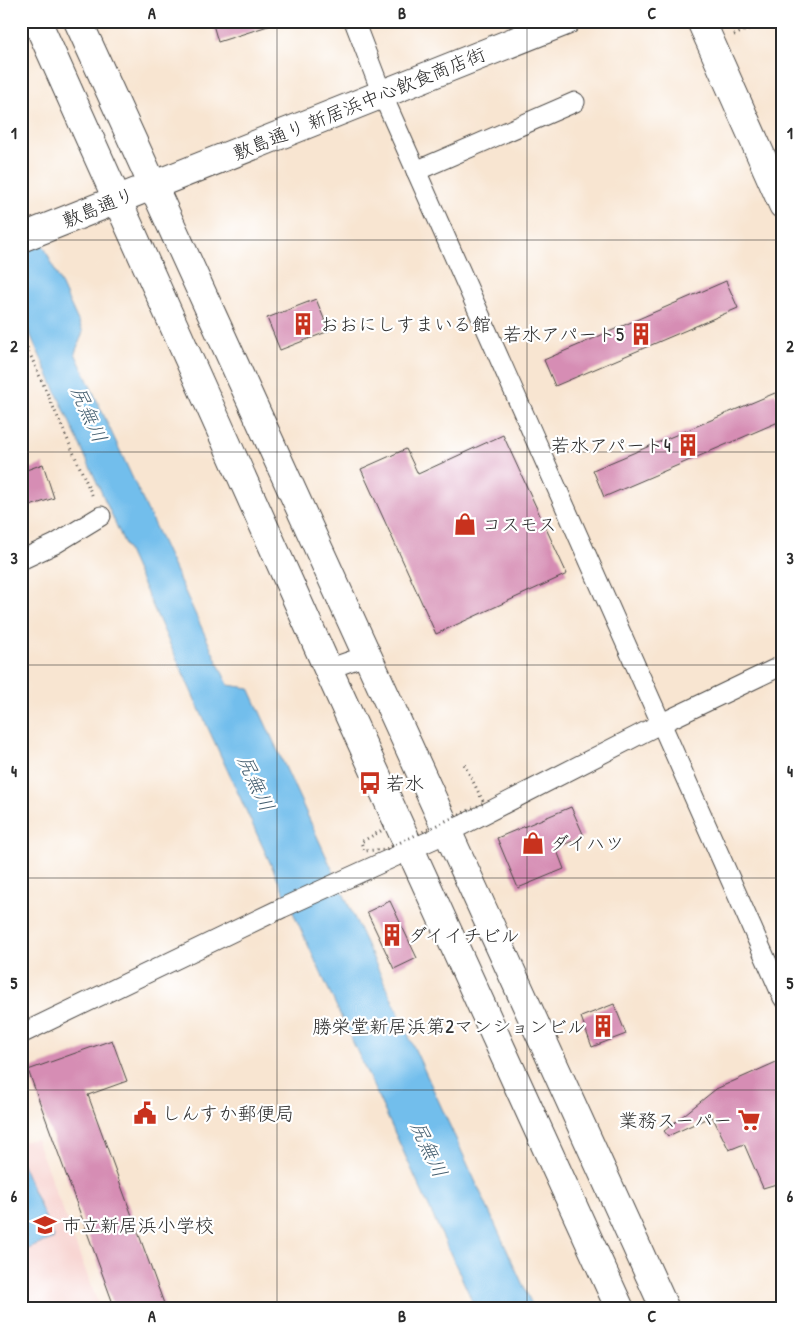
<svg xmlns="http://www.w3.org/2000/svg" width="804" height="1330" font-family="'Patrick Hand','Klee One',sans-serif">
	<rect width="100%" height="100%" fill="#fff"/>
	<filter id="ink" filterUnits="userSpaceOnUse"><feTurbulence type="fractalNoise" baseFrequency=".02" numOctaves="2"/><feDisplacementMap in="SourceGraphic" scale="10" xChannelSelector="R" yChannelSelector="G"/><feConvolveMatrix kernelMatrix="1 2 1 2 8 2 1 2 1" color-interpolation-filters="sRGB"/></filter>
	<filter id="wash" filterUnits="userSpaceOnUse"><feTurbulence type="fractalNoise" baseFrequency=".0096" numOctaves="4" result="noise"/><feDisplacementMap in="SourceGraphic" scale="20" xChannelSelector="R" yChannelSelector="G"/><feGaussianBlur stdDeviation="1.12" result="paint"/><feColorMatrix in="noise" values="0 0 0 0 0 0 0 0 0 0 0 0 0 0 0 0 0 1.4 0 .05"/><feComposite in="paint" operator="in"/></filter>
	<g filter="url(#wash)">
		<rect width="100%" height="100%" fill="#f8e5d1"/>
		<polygon fill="#f7d0cd" points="36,1139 100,1309 21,1309 21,1142"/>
		<g fill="#72beec" stroke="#4e748c">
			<polygon points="21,196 83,332 75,353 228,685 249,688 534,1309 476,1309 196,702 21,314"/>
			<polygon points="21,1162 54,1238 21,1252"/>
		</g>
		<g id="blocks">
			<g fill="#d68db4">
				<polygon points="212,21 271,21 271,25 218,42"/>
				<polygon points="726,281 738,308 555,386 544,360"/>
				<polygon points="316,299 329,331 280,350 267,318"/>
				<polygon points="775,393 783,410 783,420 604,497 593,470"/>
				<polygon points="503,435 567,574 436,634 361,469 406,449 418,474"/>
				<polygon points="43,464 54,498 21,509 21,472"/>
				<polygon points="571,807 584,836 556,848 564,869 518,888 497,838"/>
				<polygon points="390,901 417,958 394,969 367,912"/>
				<polygon points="614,1004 626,1034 592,1047 581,1017"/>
				<polygon points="112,1040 127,1081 88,1095 166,1309 115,1309 28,1070"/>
				<polygon points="783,1059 783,1182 763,1188 744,1144 729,1150 712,1116 668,1136 664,1131 716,1089"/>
			</g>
		</g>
	</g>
	<g filter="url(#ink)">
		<use href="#blocks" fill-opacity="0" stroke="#4a4744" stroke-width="1"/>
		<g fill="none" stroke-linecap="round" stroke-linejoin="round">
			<defs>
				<g id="street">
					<polyline points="354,21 382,94 783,998"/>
					<polyline points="416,171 575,102"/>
					<polyline points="21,560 55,544 101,516"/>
					<polyline points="328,669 368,655"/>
					<polyline points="21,1034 282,908 447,833 662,723 783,665"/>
				</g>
				<g id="secondary">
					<polyline points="37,21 328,669 620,1309"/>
					<polyline points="78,21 665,1309"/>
					<polyline points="701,21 783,205"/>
					<polyline points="21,238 566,21"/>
				</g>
			</defs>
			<use href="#street" stroke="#4a4744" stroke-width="21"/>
			<use href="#secondary" stroke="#4a4744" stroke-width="30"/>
			<g stroke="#4a4744" stroke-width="3" stroke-dasharray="1 4" stroke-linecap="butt">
				<polyline points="734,35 768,21"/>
				<polyline points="21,334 93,497"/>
			</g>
			<use href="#street" stroke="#fff" stroke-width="19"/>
			<use href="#secondary" stroke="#fff" stroke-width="28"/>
			<polyline stroke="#4a4744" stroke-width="3" stroke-dasharray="1 4" stroke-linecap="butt" points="381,831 361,842 364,851 386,849 484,803 463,762"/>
		</g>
	</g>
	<path fill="none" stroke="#2b2b2b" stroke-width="1" stroke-opacity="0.55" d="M 277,21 L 277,1309M 527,21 L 527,1309M 21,240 L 783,240M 21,452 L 783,452M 21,665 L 783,665M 21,878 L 783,878M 21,1090 L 783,1090"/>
	<defs>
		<symbol id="building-bare" viewBox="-9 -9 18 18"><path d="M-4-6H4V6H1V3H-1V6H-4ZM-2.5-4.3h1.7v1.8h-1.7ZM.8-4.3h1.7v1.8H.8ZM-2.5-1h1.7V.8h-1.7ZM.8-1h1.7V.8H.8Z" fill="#c8321e" stroke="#fff" stroke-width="2.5" paint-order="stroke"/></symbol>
		<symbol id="shop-bare" viewBox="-9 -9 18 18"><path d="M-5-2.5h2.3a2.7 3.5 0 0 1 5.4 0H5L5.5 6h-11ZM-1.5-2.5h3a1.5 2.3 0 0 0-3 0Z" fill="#c8321e" stroke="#fff" stroke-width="2.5" paint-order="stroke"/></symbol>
		<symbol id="bus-bare" viewBox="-9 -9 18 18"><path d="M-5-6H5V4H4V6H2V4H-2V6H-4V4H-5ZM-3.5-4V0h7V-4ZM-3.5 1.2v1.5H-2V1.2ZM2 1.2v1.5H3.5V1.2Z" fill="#c8321e" stroke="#fff" stroke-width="2.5" paint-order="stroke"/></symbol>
		<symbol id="civic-bare" viewBox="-9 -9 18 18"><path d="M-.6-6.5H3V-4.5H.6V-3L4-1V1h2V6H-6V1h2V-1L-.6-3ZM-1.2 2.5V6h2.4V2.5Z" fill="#c8321e" stroke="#fff" stroke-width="2.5" paint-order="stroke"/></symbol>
		<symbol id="supermarket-bare" viewBox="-9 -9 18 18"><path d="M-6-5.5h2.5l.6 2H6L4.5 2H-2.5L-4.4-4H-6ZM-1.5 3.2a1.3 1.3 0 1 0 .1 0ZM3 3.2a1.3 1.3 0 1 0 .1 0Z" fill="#c8321e" stroke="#fff" stroke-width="2.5" paint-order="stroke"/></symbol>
		<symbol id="school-bare" viewBox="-9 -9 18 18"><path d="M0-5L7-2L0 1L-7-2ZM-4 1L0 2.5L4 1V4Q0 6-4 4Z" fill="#c8321e" stroke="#fff" stroke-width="2.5" paint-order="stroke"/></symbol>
	</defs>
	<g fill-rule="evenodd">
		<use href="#building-bare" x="287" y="308" width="32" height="32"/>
		<use href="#building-bare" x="625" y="318" width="32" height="32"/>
		<use href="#building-bare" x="672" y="429" width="32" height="32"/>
		<use href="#shop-bare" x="449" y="508" width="32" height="32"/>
		<use href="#bus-bare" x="354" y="767" width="32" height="32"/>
		<use href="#shop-bare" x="517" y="827" width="32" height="32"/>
		<use href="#building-bare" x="376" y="919" width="32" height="32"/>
		<use href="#building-bare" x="587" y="1010" width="32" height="32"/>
		<use href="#civic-bare" x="129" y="1097" width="32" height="32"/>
		<use href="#supermarket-bare" x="733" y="1104" width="32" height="32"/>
		<use href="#school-bare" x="29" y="1209" width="32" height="32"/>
	</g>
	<g text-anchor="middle" stroke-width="4.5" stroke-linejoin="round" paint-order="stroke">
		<g font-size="19" fill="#2b2b2b" stroke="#fff">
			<text transform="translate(359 103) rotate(-22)" y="7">敷島通り 新居浜中心飲食商店街</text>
			<text transform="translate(98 207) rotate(-22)" y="7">敷島通り</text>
		</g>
		<g font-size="19" fill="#2b2b2b" stroke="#fff" text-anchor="start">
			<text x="320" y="331">おおにしすまいる館</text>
			<text x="624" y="341" text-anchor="end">若水アパート5</text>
			<text x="671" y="452" text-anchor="end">若水アパート4</text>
			<text x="482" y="531">コスモス</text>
			<text x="386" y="790">若水</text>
			<text x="550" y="850">ダイハツ</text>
			<text x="408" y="942">ダイイチビル</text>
			<text x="586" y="1033" text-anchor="end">勝栄堂新居浜第2マンションビル</text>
			<text x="162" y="1120">しんすか郵便局</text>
			<text x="732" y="1127" text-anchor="end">業務スーパー</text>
			<text x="62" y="1232">市立新居浜小学校</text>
		</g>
		<g font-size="20" font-style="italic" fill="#445e6f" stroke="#fff">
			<text transform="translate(89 414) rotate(66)" y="7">尻無川</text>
			<text transform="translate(256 783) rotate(65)" y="7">尻無川</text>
			<text transform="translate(429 1149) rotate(65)" y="7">尻無川</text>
		</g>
	</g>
	<rect width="804" height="1330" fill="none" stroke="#fff" stroke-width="55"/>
	<rect x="28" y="28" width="748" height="1274" fill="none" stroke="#2b2b2b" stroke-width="2"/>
	<g font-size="16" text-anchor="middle" font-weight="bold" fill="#2b2b2b">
		<text x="152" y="19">A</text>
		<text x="402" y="19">B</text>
		<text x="652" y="19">C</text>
		<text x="14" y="139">1</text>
		<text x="790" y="139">1</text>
		<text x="14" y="352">2</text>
		<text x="790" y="352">2</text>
		<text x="14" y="564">3</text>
		<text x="790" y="564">3</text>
		<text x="14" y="777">4</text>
		<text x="790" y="777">4</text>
		<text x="14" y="989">5</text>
		<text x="790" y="989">5</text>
		<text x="14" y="1202">6</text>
		<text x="790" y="1202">6</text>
		<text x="152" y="1322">A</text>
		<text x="402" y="1322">B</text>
		<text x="652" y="1322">C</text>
	</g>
</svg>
